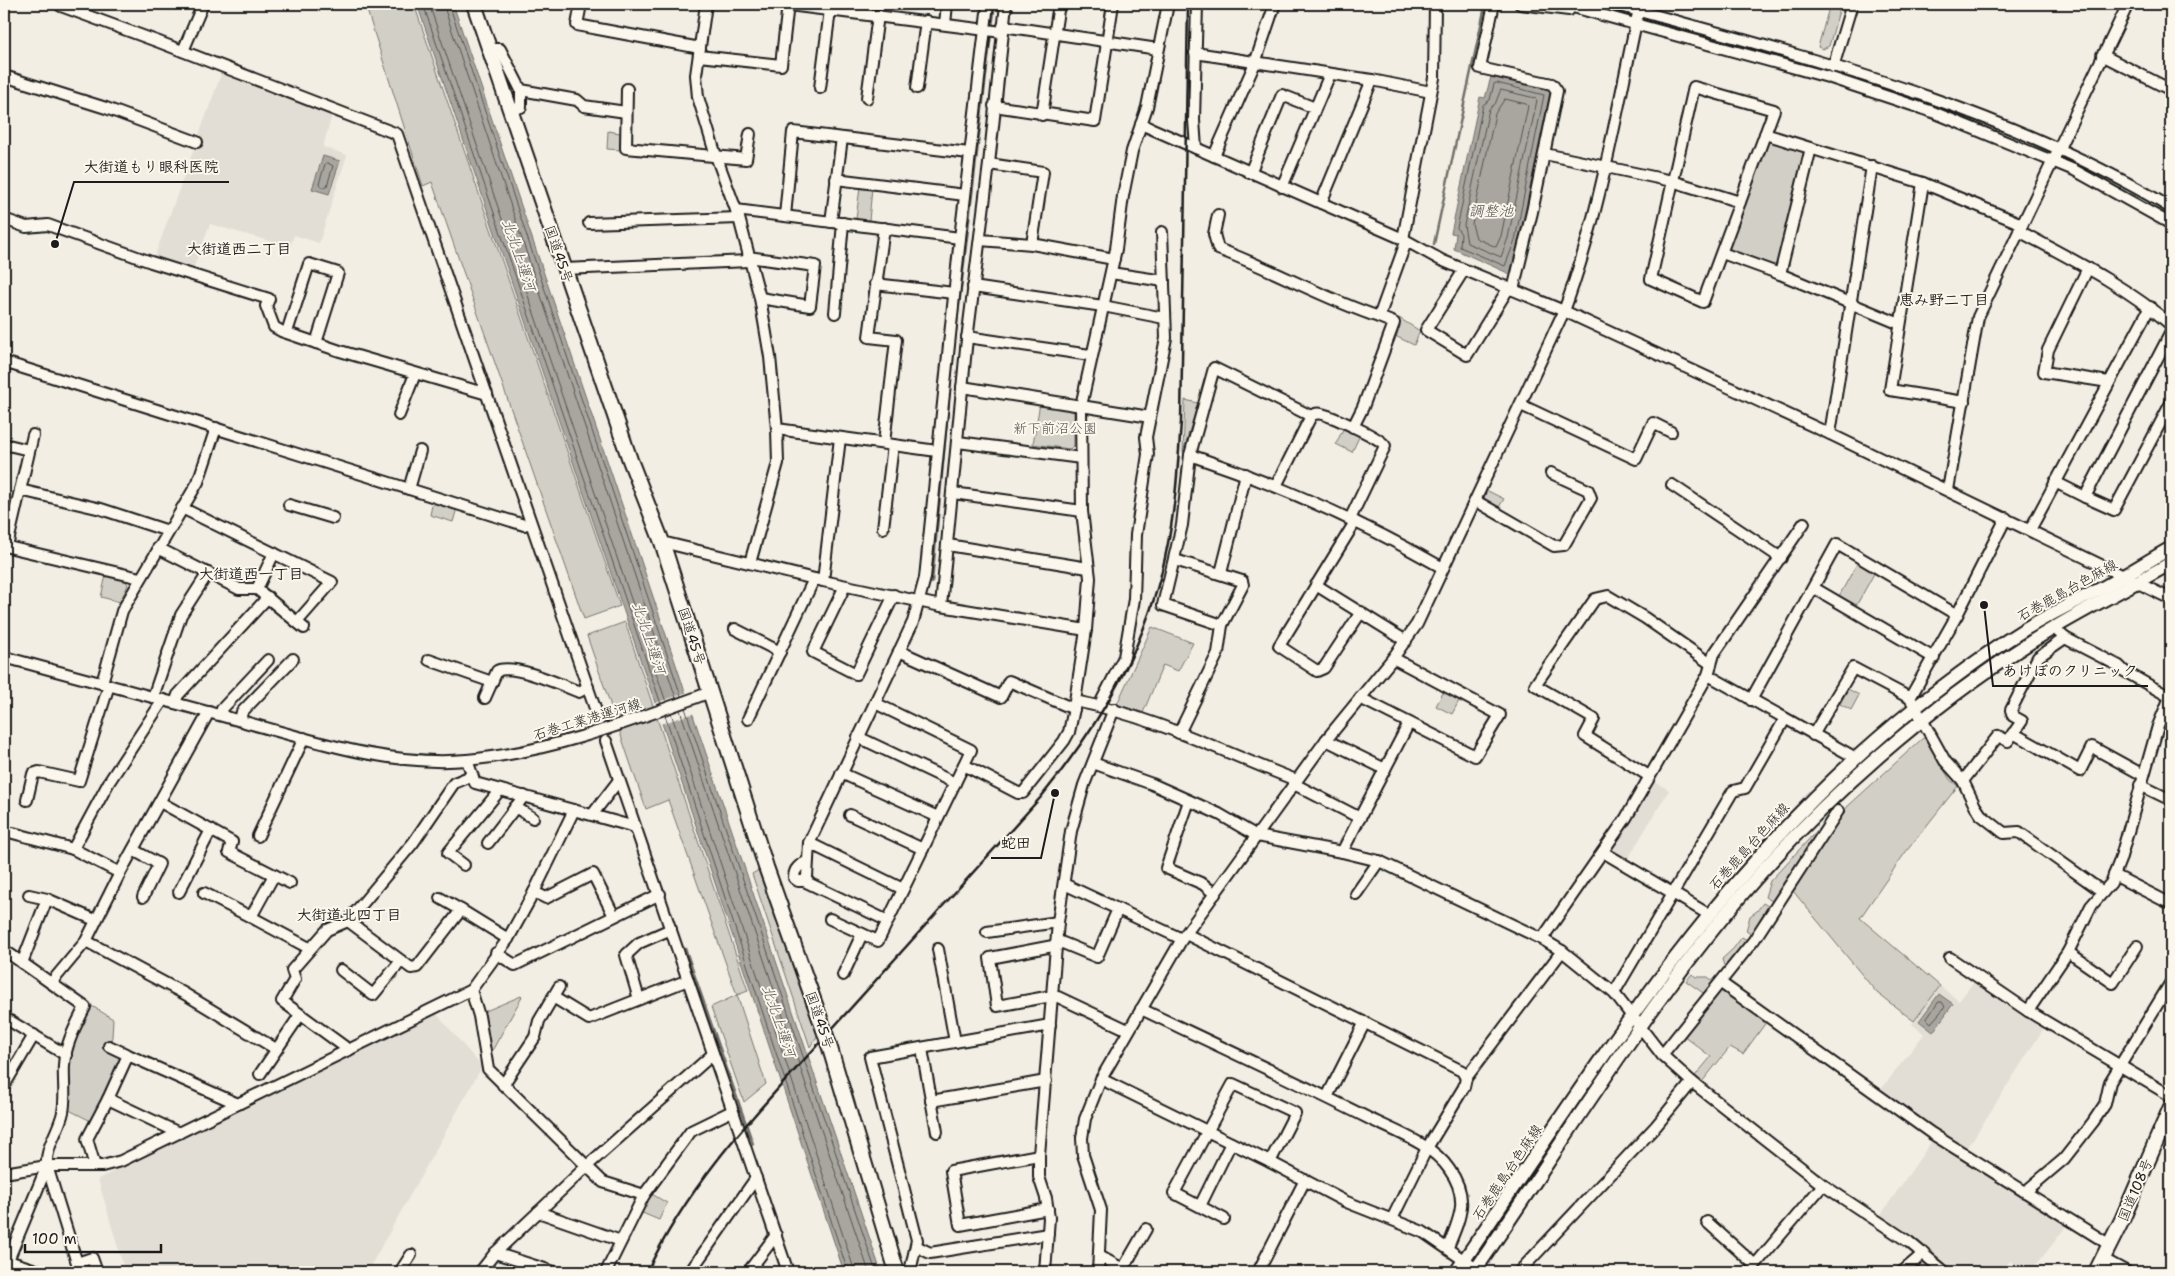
<svg xmlns="http://www.w3.org/2000/svg" width="2175" height="1276" font-family="'Shantell Sans','Klee One',sans-serif">
	<rect width="100%" height="100%" fill="#f2eee4"/>
	<filter id="ink" filterUnits="userSpaceOnUse"><feTurbulence type="fractalNoise" baseFrequency=".02" numOctaves="2"/><feDisplacementMap in="SourceGraphic" scale="10" xChannelSelector="R" yChannelSelector="G"/><feConvolveMatrix kernelMatrix="1 2 1 2 8 2 1 2 1" color-interpolation-filters="sRGB"/></filter>
	<g filter="url(#ink)">
		<g fill="#e2ded5">
			<polygon points="223,69 333,111 323,147 347,155 319,243 294,235 290,247 210,224 192,272 154,258"/>
			<polygon points="1650,779 1669,790 1626,862 1608,852"/>
			<polygon points="1975,980 2027,1018 2044,1028 1966,1150 2068,1224 2031,1272 2025,1272 2010,1261 2001,1272 1958,1272 1880,1216 1938,1132 1880,1091 1924,1034 1912,1024 1940,986 1959,1001"/>
			<polygon points="436,1013 482,1067 367,1272 125,1272 98,1179"/>
		</g>
		<g fill="#d2cfc6" stroke="#777671">
			<polygon points="365,4 414,4 620,606 584,619 432,182 423,186"/>
			<polygon points="1830,4 1841,4 1829,46 1823,49 1818,47"/>
			<polygon points="608,131 620,133 620,150 607,149"/>
			<polygon points="1771,139 1801,147 1805,154 1777,264 1769,268 1733,254 1729,249 1766,142"/>
			<polygon points="860,187 872,188 869,221 856,219"/>
			<polygon points="1399,318 1420,331 1414,345 1393,335"/>
			<polygon points="1185,400 1198,403 1183,452"/>
			<polygon points="1040,403 1072,407 1074,412 1074,445 1070,449 1033,444"/>
			<polygon points="1344,427 1360,435 1352,452 1336,444"/>
			<polygon points="1486,490 1504,499 1499,507 1484,499"/>
			<polygon points="437,502 457,508 453,522 430,515 432,505"/>
			<polygon points="1859,560 1876,570 1856,606 1839,596"/>
			<polygon points="106,575 125,579 128,585 120,602 101,597"/>
			<polygon points="625,622 748,991 737,995 766,1084 744,1102 711,1007 737,995 668,800 646,809 587,636"/>
			<polygon points="1152,627 1193,643 1178,671 1163,665 1143,713 1117,704"/>
			<polygon points="1848,689 1859,695 1851,710 1840,704"/>
			<polygon points="1444,691 1460,699 1452,714 1436,706"/>
			<polygon points="1923,738 1927,740 1950,780 1958,786 1905,853 1860,918 1940,986 1914,1021 1877,993 1793,891 1847,807"/>
			<polygon points="1823,824 1772,901 1765,897 1770,881"/>
			<polygon points="762,868 818,1035 810,1047 752,874"/>
			<polygon points="1763,903 1768,906 1751,934 1746,931 1750,916 1757,911"/>
			<polygon points="1742,937 1747,940 1725,969 1722,959 1733,949"/>
			<polygon points="1692,974 1696,977 1708,977 1715,983 1706,995 1686,981"/>
			<polygon points="1719,986 1767,1021 1743,1054 1730,1047 1702,1082 1695,1076 1711,1057 1683,1035"/>
			<polygon points="521,996 522,997 488,1058 481,1013"/>
			<path d="M 92,1006 L 113,1019 L 112,1037 L 107,1048 L 119,1054 L 121,1060 L 91,1121 L 65,1108 C 66,1069 67,1038 92,1006 Z"/>
			<polygon points="650,1193 667,1203 659,1220 640,1212"/>
		</g>
		<g fill="#a9a6a0" stroke="#716f6b">
			<polygon points="417,4 453,4 881,1272 844,1272 665,732"/>
			<polygon points="1491,77 1547,89 1550,93 1519,241 1510,274 1454,249 1456,234 1451,233 1480,97 1485,98"/>
			<polygon points="323,156 340,161 329,194 312,189"/>
			<polygon points="1939,994 1953,1004 1933,1032 1919,1021"/>
		</g>
		<polygon fill="#f2eee4" points="688,692 695,713 660,724 653,704"/>
		<g fill="none" stroke-linecap="round" stroke-linejoin="round">
			<g stroke="#545351" stroke-width="1">
				<polyline points="423,4 661,704"/>
				<polyline points="429,4 666,702"/>
				<polyline points="443,4 676,698"/>
				<polyline points="449,4 681,696"/>
				<polygon points="1497,83 1544,95 1515,240 1505,266 1460,247 1461,234 1457,228 1483,105 1490,100 1494,84"/>
				<polygon points="1501,90 1535,98 1537,100 1508,238 1501,257 1467,243 1464,225 1489,109 1495,104"/>
				<polygon points="1505,99 1526,104 1528,106 1501,236 1496,247 1476,238 1472,224 1495,114"/>
				<polygon points="328,163 333,166 327,186 324,188 319,184 325,164"/>
				<polyline points="685,708 876,1272"/>
				<polyline points="680,710 869,1272"/>
				<polyline points="671,713 855,1272"/>
				<polyline points="665,715 848,1272"/>
				<polygon points="1939,1002 1942,1002 1945,1007 1931,1023 1927,1019"/>
			</g>
			<g stroke="#716f6b" stroke-width="2.5">
				<polyline points="992,27 995,4"/>
				<polyline points="1434,244 1484,11"/>
				<polyline points="932,583 952,365 991,33"/>
				<polyline points="685,948 753,1144"/>
			</g>
			<defs>
				<g id="minor">
					<polyline points="62,4 61,6 159,42 397,134 599,720"/>
					<polyline points="581,4 577,25 700,48"/>
					<polyline points="706,4 696,75 698,97 716,156 739,218 760,298 770,357 777,429 778,463 750,563"/>
					<polyline points="781,4 1002,32"/>
					<polyline points="1494,4 1480,68 1552,84 1557,91 1532,212 1513,290"/>
					<polyline points="1520,4 1569,10"/>
					<polyline points="1562,4 1828,77 1933,112 2074,170 2171,224"/>
					<path d="M 1614,4 C 1804,57 2001,105 2171,208"/>
					<polyline points="945,24 947,4"/>
					<polyline points="1003,26 1158,49"/>
					<polyline points="489,49 500,49 521,90 577,100 584,106 626,112"/>
					<polyline points="183,51 203,4"/>
					<polyline points="1195,53 1372,80 1431,92"/>
					<polyline points="2102,55 2171,90"/>
					<polyline points="699,56 781,65 788,4"/>
					<polyline points="1833,67 1852,4"/>
					<polyline points="4,76 106,108 197,142"/>
					<polygon points="1694,87 1774,110 1703,302 1651,279"/>
					<polyline points="820,88 830,10"/>
					<polyline points="917,88 926,21"/>
					<polyline points="627,89 626,148 746,159 750,134"/>
					<polyline points="867,98 878,15"/>
					<polyline points="994,106 1095,121 1113,4"/>
					<polyline points="510,111 521,107 521,90"/>
					<polyline points="1042,115 1059,4"/>
					<polyline points="1141,124 1403,239 1441,260 1564,311 1830,434 2171,599"/>
					<polyline points="1765,134 1923,183 2022,224"/>
					<polyline points="1196,148 1194,120 1197,4"/>
					<polyline points="1545,154 1672,181 1740,202"/>
					<polyline points="1214,156 1255,63 1275,4"/>
					<polyline points="989,164 1043,172 1032,244"/>
					<polyline points="1250,173 1282,95 1315,108"/>
					<polyline points="836,179 965,195"/>
					<polyline points="1923,183 1890,390 1964,402"/>
					<polyline points="1282,187 1330,74"/>
					<polyline points="1321,203 1372,80"/>
					<polyline points="736,210 960,238"/>
					<path d="M 1218,215 L 1214,234 L 1218,249 C 1273,269 1324,299 1379,317 L 1406,242"/>
					<polyline points="785,216 793,132 969,153"/>
					<polyline points="4,219 26,227 48,225 151,262 269,299 266,306 274,327 281,331 340,351 487,394"/>
					<polyline points="831,222 842,138"/>
					<polyline points="589,223 739,218"/>
					<path d="M 2019,231 C 2071,259 2126,286 2171,325"/>
					<polyline points="1403,239 1434,78 1435,4"/>
					<polyline points="980,240 1032,244 1114,259"/>
					<polyline points="1722,253 1780,274 1900,324"/>
					<polyline points="748,257 815,266 810,306 760,298"/>
					<polyline points="2088,268 2048,350 2044,372 2109,382"/>
					<polyline points="564,269 749,261"/>
					<polyline points="1464,270 1426,330 1467,355 1508,289"/>
					<polyline points="1111,273 1164,281"/>
					<polyline points="1780,274 1811,148"/>
					<polyline points="875,284 954,293"/>
					<polyline points="973,287 1103,306 1164,318"/>
					<polyline points="835,313 843,223"/>
					<polyline points="287,332 309,264 338,273 316,343"/>
					<polyline points="2171,332 2085,497 2114,510 2171,403"/>
					<polyline points="967,337 1090,355"/>
					<polyline points="4,362 524,525 530,523"/>
					<polyline points="962,387 1150,417"/>
					<polyline points="1521,405 1636,459 1653,423 1671,432"/>
					<polyline points="399,415 415,374"/>
					<polyline points="1353,427 1363,407 1394,323 1379,317"/>
					<polyline points="777,429 937,451"/>
					<polyline points="1830,434 1872,166"/>
					<polyline points="958,442 1081,458"/>
					<polyline points="884,443 896,340 869,337 884,228"/>
					<polyline points="4,444 29,450"/>
					<path d="M 1190,455 C 1280,485 1361,521 1443,568"/>
					<polyline points="2055,482 2085,497"/>
					<polyline points="1672,485 1781,558"/>
					<path d="M 1276,486 L 1311,416 C 1315,413 1318,413 1322,414 C 1333,417 1382,438 1385,446 L 1350,519"/>
					<polyline points="409,489 420,451"/>
					<polyline points="20,490 101,509 168,531"/>
					<polyline points="1948,490 1978,317 2128,4"/>
					<polyline points="953,493 1082,511"/>
					<polyline points="1476,501 1554,546 1564,545 1591,498 1588,490 1551,473"/>
					<polyline points="289,505 333,518"/>
					<polyline points="182,508 332,582 297,622"/>
					<polyline points="2006,518 1957,615 1910,698 1945,761 1963,781 1975,806 1981,815 2004,833 2019,832 2103,892"/>
					<polyline points="1355,522 1279,646 1317,671 1324,668 1361,612"/>
					<polyline points="883,528 893,445"/>
					<polyline points="2030,530 2150,307"/>
					<polyline points="662,542 823,581 941,606 966,348 989,164 1006,4"/>
					<polyline points="948,545 1088,568"/>
					<polyline points="4,546 140,578"/>
					<polyline points="7,546 33,435"/>
					<polyline points="158,548 239,589 257,589 304,628"/>
					<polyline points="1175,560 1242,581 1243,585 1222,625 1218,653 1179,733"/>
					<polyline points="1221,573 1246,474"/>
					<polyline points="823,581 840,438"/>
					<polyline points="1316,585 1406,641"/>
					<polyline points="845,586 813,652 856,674 894,595"/>
					<polyline points="1814,588 1934,658"/>
					<polyline points="257,589 274,553"/>
					<polyline points="941,606 1086,630 1090,578 1082,511 1081,406 1116,249 1123,196 1132,151 1147,107 1168,4"/>
					<polyline points="1222,625 1163,605 1182,525 1190,455 1214,368 1311,416"/>
					<polyline points="2054,628 2065,638 2119,666 2124,671 2170,697"/>
					<polyline points="735,629 780,652"/>
					<path d="M 1086,630 L 1075,701 C 1152,716 1223,752 1296,780"/>
					<polyline points="899,651 1001,697 1009,681 1074,709"/>
					<path d="M 4,657 C 83,678 162,699 241,721 C 315,741 390,767 467,760 C 552,752 631,721 711,692"/>
					<polyline points="429,660 492,682"/>
					<polyline points="1708,675 1856,758"/>
					<polyline points="102,683 122,611 198,482 216,428"/>
					<polyline points="153,697 181,615 208,573"/>
					<path d="M 485,698 L 497,671 C 513,663 562,685 579,692 L 588,687"/>
					<polyline points="1360,698 1475,756 1500,715 1393,658"/>
					<polyline points="1751,700 1837,544 1957,615"/>
					<polyline points="175,703 178,695 268,597"/>
					<polyline points="1099,706 1124,657 1134,599 1136,535 1148,454 1146,437 1166,338 1162,232"/>
					<polyline points="220,715 222,709 268,660"/>
					<polyline points="748,719 814,579"/>
					<polyline points="240,720 242,712 293,659"/>
					<polyline points="2013,733 2080,771 2092,747 2143,775"/>
					<polyline points="1813,735 1853,668 1910,698"/>
					<polyline points="858,737 955,783"/>
					<polyline points="1326,740 1385,769 1342,852"/>
					<polyline points="606,741 788,1272"/>
					<polyline points="467,760 475,783 635,827"/>
					<polyline points="1093,763 1152,784 1219,814 1257,836 1342,852 1379,861 1542,939 1562,951 1614,993 1662,1055 1692,1082 1823,1185 1909,1242 1945,1272"/>
					<polyline points="964,765 1018,793 1023,793 1064,741 1069,732 1075,704"/>
					<polyline points="1385,769 1409,723"/>
					<polyline points="841,773 938,817"/>
					<polyline points="1649,776 1585,736 1594,719 1535,685 1595,599 1608,596 1645,618 1711,664"/>
					<polyline points="1963,781 1998,736 2008,741 2022,721 2013,716 2011,710 2038,657 2065,638"/>
					<polyline points="1294,784 1360,818"/>
					<polyline points="2140,785 2171,800"/>
					<polyline points="27,800 33,774 39,772 79,781 109,685"/>
					<polyline points="1189,801 1166,868 1203,884 1215,894"/>
					<polyline points="160,802 232,842 229,852 290,883"/>
					<polyline points="515,807 533,818"/>
					<polyline points="592,815 619,780"/>
					<polyline points="850,815 923,849"/>
					<polyline points="13,833 73,849 120,873"/>
					<polyline points="258,836 304,738"/>
					<polyline points="488,843 524,796"/>
					<polyline points="809,843 903,889"/>
					<polyline points="73,849 109,782 163,700"/>
					<polyline points="133,850 159,864 143,897"/>
					<polyline points="1603,852 1708,914"/>
					<path d="M 808,861 C 800,865 794,868 794,878 L 798,881 L 804,881 L 807,877 L 809,843 L 913,622 L 925,578 L 960,238 L 988,4"/>
					<polyline points="464,865 448,853 500,790"/>
					<polyline points="2114,875 2169,903"/>
					<polyline points="804,881 888,921"/>
					<polyline points="1064,884 1182,939"/>
					<polyline points="179,892 211,830"/>
					<polyline points="534,892 546,898 593,874 614,916"/>
					<polyline points="204,893 251,917 274,875"/>
					<polyline points="1356,894 1379,861"/>
					<polyline points="29,895 47,899 95,920"/>
					<polyline points="440,898 461,910"/>
					<polyline points="251,917 309,948"/>
					<polyline points="830,919 878,941 971,750 875,703"/>
					<polyline points="348,921 411,968 417,967 461,910 508,939"/>
					<polyline points="987,932 1058,922"/>
					<polyline points="1186,934 1462,1071 1466,1078"/>
					<polyline points="1542,939 1626,818 1708,675 1714,654 1804,523"/>
					<polyline points="86,941 185,994 276,1049"/>
					<polyline points="1058,941 1097,957 1118,909"/>
					<polyline points="1058,945 990,958 997,1006 1046,997 1058,997 1128,1030"/>
					<polyline points="938,949 955,1042"/>
					<path d="M 4,950 L 85,1007 C 76,1025 65,1045 64,1065 C 63,1080 66,1097 63,1112 C 59,1131 45,1147 47,1166 L 77,1263 L 92,1258 L 97,1272"/>
					<polyline points="2068,952 2113,983 2137,946"/>
					<polyline points="496,953 515,965 660,894"/>
					<polyline points="1950,958 2028,1011 2171,1096"/>
					<polyline points="22,963 47,899"/>
					<polyline points="341,970 373,995 401,961"/>
					<polyline points="843,975 862,934"/>
					<polyline points="51,983 86,941 120,873 209,712"/>
					<polyline points="1721,983 1931,1133 2110,1245"/>
					<polyline points="471,990 479,1016 488,1069 603,1182 644,1195 606,1272"/>
					<polyline points="1614,993 1733,791 1745,788 1785,719"/>
					<polyline points="553,997 589,1019 688,980"/>
					<polyline points="639,999 626,955 639,943 671,929"/>
					<path d="M 1141,1009 C 1217,1045 1292,1080 1366,1117 C 1394,1131 1431,1143 1449,1169 C 1470,1198 1460,1218 1448,1247"/>
					<polyline points="2028,1011 2068,952 2091,906 2111,883 2120,860 2158,726 2171,695"/>
					<polyline points="10,1021 66,1055"/>
					<polyline points="109,1046 128,1055"/>
					<polyline points="922,1049 937,1132"/>
					<polyline points="349,1050 282,1001 295,979 292,970 327,930 348,921 413,843 454,783 471,776"/>
					<polyline points="1662,1055 1754,940 1838,811"/>
					<polyline points="260,1074 300,1015"/>
					<polyline points="1101,1079 1270,1162 1344,1201 1423,1232 1481,1272"/>
					<polyline points="503,1085 535,1037 539,1021 559,987"/>
					<polyline points="4,1086 34,1035"/>
					<polyline points="1327,1097 1365,1022"/>
					<polyline points="931,1101 1046,1081"/>
					<polyline points="179,1133 108,1099 128,1055 238,1104"/>
					<polyline points="1039,1155 951,1171 960,1225 1048,1209"/>
					<polyline points="95,1166 87,1139 108,1099"/>
					<polyline points="4,1173 47,1166 102,1166 121,1161 471,990 508,939 534,892 574,810"/>
					<polyline points="2025,1192 2064,1159 2093,1122 2105,1104 2110,1082 2171,982"/>
					<polyline points="644,1195 691,1131 732,1111"/>
					<polyline points="1200,1206 1231,1143"/>
					<polyline points="538,1212 621,1241"/>
					<polyline points="1224,1219 1174,1193 1233,1084 1295,1113 1270,1162"/>
					<polyline points="1392,1219 1427,1148 1464,1087 1466,1078 1562,951"/>
					<polyline points="1707,1222 1755,1265 1823,1185"/>
					<polyline points="916,1246 930,1253 1048,1234"/>
					<polyline points="495,1253 554,1272"/>
					<polyline points="1099,1256 1128,1272"/>
					<polyline points="2103,1259 2127,1272"/>
					<polyline points="8,1261 42,1272"/>
					<polyline points="1123,1269 1146,1229"/>
					<polyline points="4,1270 47,1166"/>
					<polyline points="400,1272 411,1255"/>
					<polyline points="480,1272 495,1253 588,1165 713,1054"/>
					<polyline points="690,1272 756,1178"/>
					<polyline points="748,1272 776,1235"/>
					<polyline points="910,1272 917,1240 870,1057 1050,1025"/>
					<polyline points="1045,1272 1049,1218 1046,1198 1039,1177 1039,1155 1058,922 1071,831 1084,785 1114,709"/>
					<path d="M 1098,1272 L 1101,1210 L 1083,1155 L 1082,1138 L 1085,1119 L 1101,1079 L 1182,939 L 1326,740 L 1393,658 L 1417,624 L 1564,311 C 1601,211 1617,108 1640,4"/>
					<polyline points="1258,1272 1305,1180"/>
					<polyline points="1519,1272 1656,1126 1692,1082"/>
					<polyline points="1679,1272 1681,1272"/>
					<polyline points="1902,1272 1924,1253"/>
				</g>
				<g id="major">
					<path d="M 1456,1272 C 1594,1070 1721,862 1916,707 C 1948,682 1982,656 2017,634 C 2045,616 2075,602 2104,587 C 2126,575 2148,561 2171,548"/>
					<path d="M 1474,1272 C 1562,1145 1643,1010 1744,892 C 1826,796 1927,708 2034,640 C 2078,612 2126,589 2171,563"/>
				</g>
				<g id="highway">
					<polyline points="474,4 630,460 662,542 766,867 823,1027"/>
					<polyline points="829,1045 897,1272"/>
					<polyline points="2096,1272 2122,1220 2171,1107"/>
				</g>
			</defs>
			<use href="#minor" stroke="#1c1c1c" stroke-width="14"/>
			<use href="#major" stroke="#1c1c1c" stroke-width="16"/>
			<use href="#highway" stroke="#1c1c1c" stroke-width="18"/>
			<use href="#minor" stroke="#fbf7ec" stroke-width="10"/>
			<use href="#major" stroke="#fbf7ec" stroke-width="12"/>
			<use href="#highway" stroke="#fbf7ec" stroke-width="14"/>
			<path stroke="#1c1c1c" stroke-width="2.5" d="M 647,1272 C 692,1177 762,1107 831,1030 C 901,952 971,875 1041,797 C 1103,720 1150,641 1168,543 C 1176,503 1178,463 1181,422 L 1188,4"/>
			<defs>
				<polyline id="highway-bridge" points="823,1027 829,1045"/>
			</defs>
			<use href="#highway-bridge" stroke="#1c1c1c" stroke-width="18" stroke-linecap="butt"/>
			<use href="#highway-bridge" stroke="#fbf7ec" stroke-width="14"/>
		</g>
	</g>
	<g text-anchor="middle" stroke-width="4" stroke-linejoin="round" paint-order="stroke">
		<g font-size="14" fill="#1c1c1c" stroke="#fbf7ec">
			<text transform="translate(559 254) rotate(71)" y="5">国道45号</text>
			<text transform="translate(2067 590) rotate(-29)" y="5">石巻鹿島台色麻線</text>
			<text transform="translate(692 636) rotate(72)" y="5">国道45号</text>
			<text transform="translate(587 719) rotate(-17)" y="5">石巻工業港運河線</text>
			<text transform="translate(1749 846) rotate(-48)" y="5">石巻鹿島台色麻線</text>
			<text transform="translate(820 1020) rotate(71)" y="5">国道45号</text>
			<text transform="translate(1507 1172) rotate(-56)" y="5">石巻鹿島台色麻線</text>
			<text transform="translate(2135 1190) rotate(-67)" y="5">国道108号</text>
		</g>
		<g font-size="14" fill="#53524f" stroke="#fbf7ec">
			<text x="1055" y="433">新下前沼公園</text>
		</g>
		<g font-size="15" font-style="italic" fill="#545351" stroke="#fbf7ec">
			<text x="1491" y="216">調整池</text>
			<text transform="translate(519 255) rotate(71)" y="5">北北上運河</text>
			<text transform="translate(649 638) rotate(71)" y="5">北北上運河</text>
			<text transform="translate(779 1021) rotate(71)" y="5">北北上運河</text>
		</g>
		<g font-size="15" font-weight="bold" fill="#1c1c1c" stroke="#fbf7ec">
			<text x="239" y="254">大街道西二丁目</text>
			<text x="1944" y="305">恵み野二丁目</text>
			<text x="251" y="579">大街道西一丁目</text>
			<text x="349" y="920">大街道北四丁目</text>
		</g>
	</g>
	<path fill="none" stroke="#1c1c1c" stroke-width="2" d="M55 244L74 182H229M1984 605L1993 686H2148M1055 793L1041 858H991"/>
	<g fill="#1c1c1c" stroke="#fbf7ec" stroke-width="2">
		<circle cx="55" cy="244" r="5"/>
		<circle cx="1984" cy="605" r="5"/>
		<circle cx="1055" cy="793" r="5"/>
	</g>
	<g font-size="15" text-anchor="middle" font-weight="bold" fill="#1c1c1c" stroke="#fbf7ec" stroke-width="4" stroke-linejoin="round" paint-order="stroke">
		<text x="151" y="172">大街道もり眼科医院</text>
		<text x="2070" y="676">あけぼのクリニック</text>
		<text x="1016" y="848">蛇田</text>
	</g>
	<rect width="2175" height="1276" fill="none" stroke="#fbf7ec" stroke-width="20"/>
	<rect x="10" y="10" width="2155" height="1256" fill="none" stroke="#1c1c1c" stroke-width="2" filter="url(#ink)"/>
	<path d="M25 1244v8h136v-8" fill="none" stroke="#1c1c1c" stroke-width="2.5"/>
	<text x="32" y="1244" font-size="15" fill="#1c1c1c" stroke="#fbf7ec" stroke-width="4" paint-order="stroke">100 m</text>
</svg>
